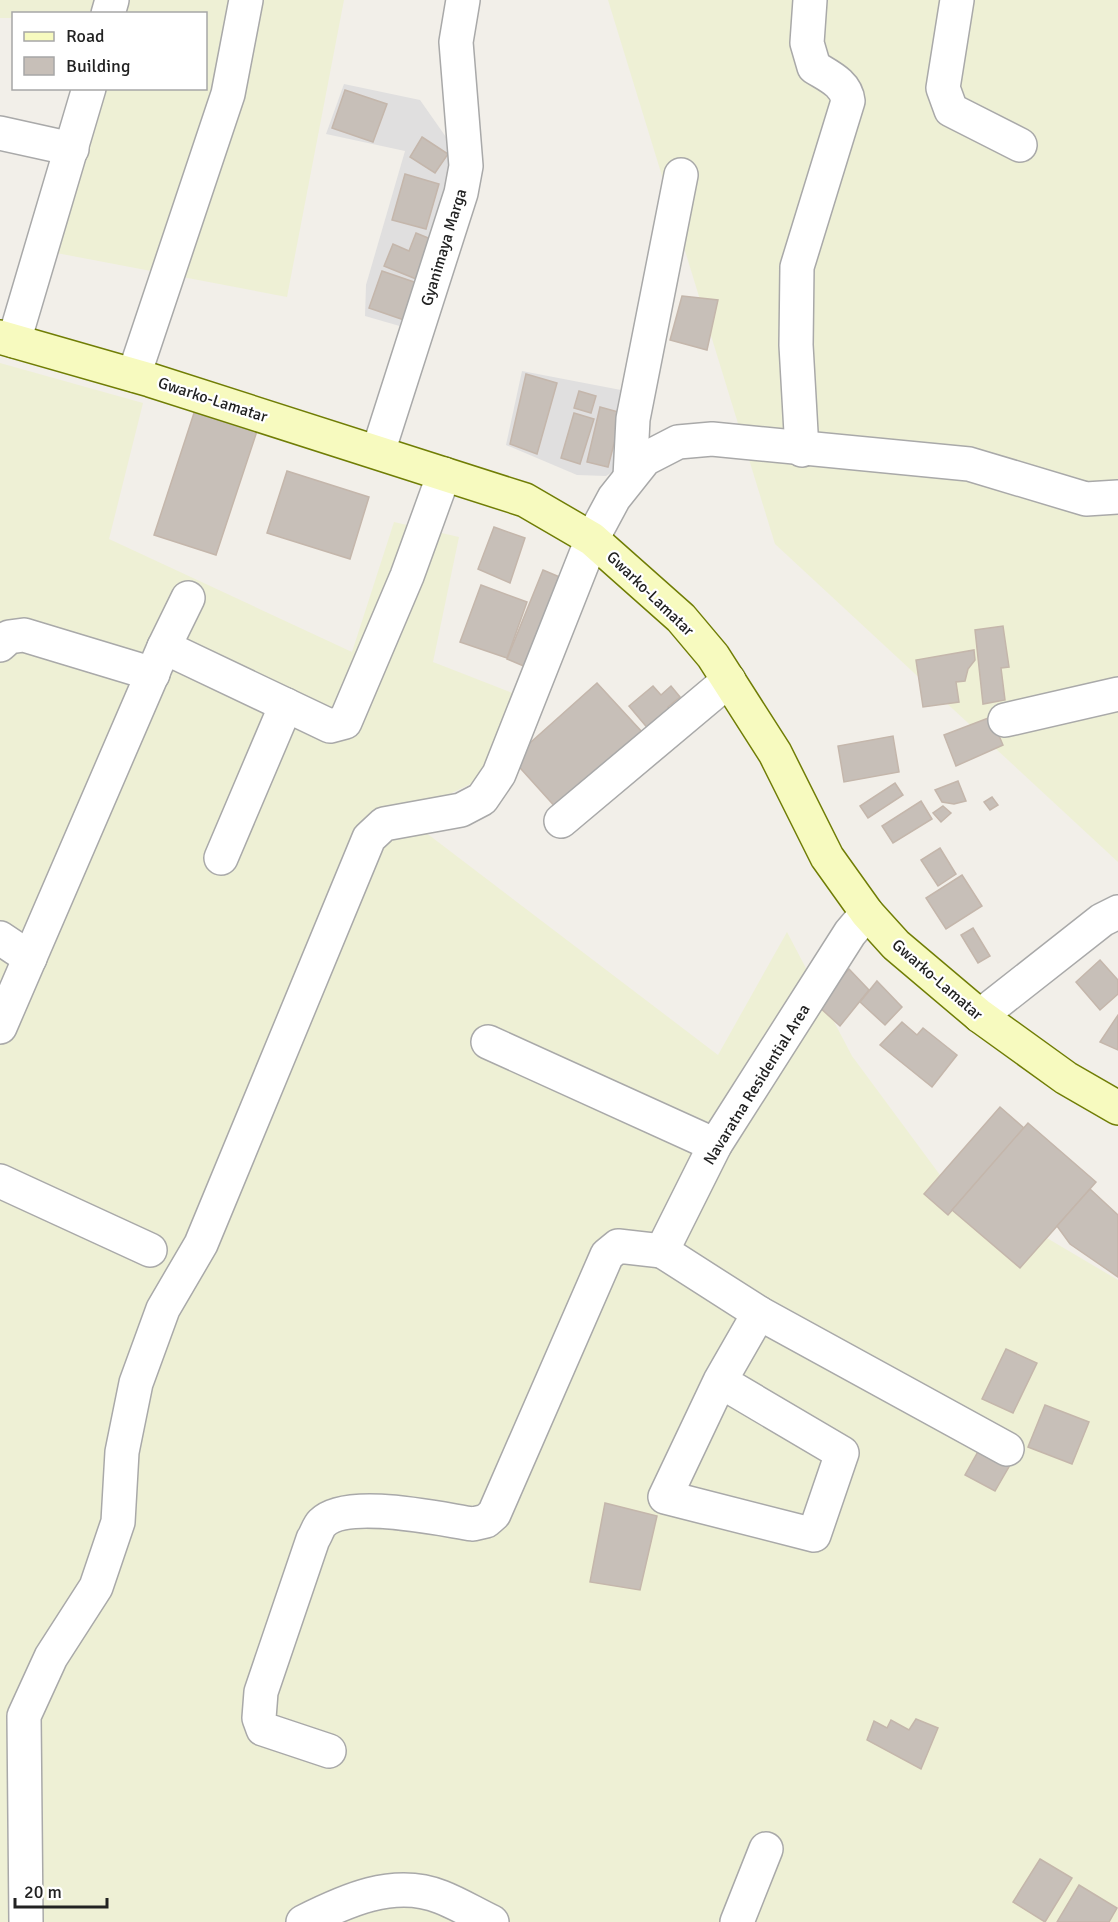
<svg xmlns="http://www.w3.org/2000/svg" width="1118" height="1922" font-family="Signika,sans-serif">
	<rect width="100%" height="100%" fill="#f2efe9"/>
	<g fill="#e0dfdf">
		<polygon points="344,84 420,100 460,157 410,329 365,316 366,285 405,151 326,134"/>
		<polygon points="522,371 647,395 641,453 606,476 577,475 506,445"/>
	</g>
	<g fill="#eef0d5">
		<polygon points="0,0 344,0 287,297 46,251 76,89 206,88 206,14 14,14 13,18 0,18"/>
		<polygon points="608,0 1118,0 1118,862 775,544"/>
		<polygon points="0,363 143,403 109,539 352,652 394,522 459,537 433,662 515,694 485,777 404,816 718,1055 787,932 852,1056 940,1175 1118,1280 1118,1922 0,1922"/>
	</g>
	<g fill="#c7bfb8" stroke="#c4b6ab" stroke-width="1.5">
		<polygon points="345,90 387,104 373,142 332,128"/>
		<polygon points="422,137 448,154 435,173 410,157"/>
		<polygon points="405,174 439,184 426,229 392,220"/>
		<polygon points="416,233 433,240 416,279 384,266 393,244 409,251"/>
		<polygon points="382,271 420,284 407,321 369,308"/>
		<polygon points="682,296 718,300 707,350 670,340"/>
		<polygon points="526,374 557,383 537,454 510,444"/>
		<polygon points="579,391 596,396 591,413 574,408"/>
		<polygon points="600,407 622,413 608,467 587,462"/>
		<polygon points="195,410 257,431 216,555 154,535"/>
		<polygon points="574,413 594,419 580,464 561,458"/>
		<polygon points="287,471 369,497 350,559 267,533"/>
		<polygon points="494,527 525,538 510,583 478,569"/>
		<polygon points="543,570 569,581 533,670 507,659"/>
		<polygon points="481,585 527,602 507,658 460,642"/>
		<polygon points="1003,626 1009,667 1001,668 1005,700 983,704 975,630"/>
		<polygon points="974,650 975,660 968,669 965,681 956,682 959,702 923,707 916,660"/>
		<polygon points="597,683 643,733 558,810 512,759"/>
		<polygon points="653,686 661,695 671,686 680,697 668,707 677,718 655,737 629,706"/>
		<polygon points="991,717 1003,745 956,766 944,735"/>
		<polygon points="893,736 899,772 844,782 838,746"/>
		<polygon points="958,781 966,801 954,804 942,802 935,790"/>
		<polygon points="895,783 903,795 868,818 860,806"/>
		<polygon points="992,797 998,805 990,810 984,802"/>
		<polygon points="921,801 932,819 893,843 882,826"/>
		<polygon points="943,806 951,813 941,822 933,813"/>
		<polygon points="940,848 956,874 938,886 921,860"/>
		<polygon points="962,875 982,906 946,929 926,898"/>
		<polygon points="973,928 990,956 978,963 961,935"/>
		<polygon points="1100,960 1118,980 1118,994 1100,1010 1076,982"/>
		<polygon points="849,969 869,990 840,1026 817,1005"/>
		<polygon points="877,981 902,1007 885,1025 860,1002"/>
		<polygon points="1118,1015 1118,1050 1100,1042"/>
		<polygon points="902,1022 917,1035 923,1028 957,1055 932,1087 880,1045"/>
		<polygon points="1000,1107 1024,1128 948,1215 924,1194"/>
		<polygon points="1028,1123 1096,1182 1020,1268 952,1210"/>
		<polygon points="1090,1189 1118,1215 1118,1277 1070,1244 1057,1226"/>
		<polygon points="1006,1349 1037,1363 1013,1413 982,1399"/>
		<polygon points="1045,1405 1089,1422 1072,1464 1028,1447"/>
		<polygon points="980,1448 1010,1465 995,1491 965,1475"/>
		<polygon points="605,1503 657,1516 640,1590 590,1582"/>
		<polygon points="916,1719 938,1728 921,1769 867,1740 874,1721 887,1728 891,1720 909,1730"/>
		<polygon points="1040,1859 1072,1878 1045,1922 1013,1902"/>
		<polygon points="1079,1885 1117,1908 1109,1922 1057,1922"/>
	</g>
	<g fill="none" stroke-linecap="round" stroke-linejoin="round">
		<defs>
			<g id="minor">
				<polyline points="957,0 943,88 951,110 1020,145"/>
				<polyline points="108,14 112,0"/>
				<polyline points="0,133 72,149"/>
				<polyline points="14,341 89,88"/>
				<polyline points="134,375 228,94 246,0"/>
				<path d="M 802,450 L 796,345 L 797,267 L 848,101 C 846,83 828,76 814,67 L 807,43 L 810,0"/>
				<polyline points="378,452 461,193 466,166 456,42 463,0"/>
				<polyline points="630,477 633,419 681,175"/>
				<polyline points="0,645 9,637 24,635 153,674"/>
				<polyline points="164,647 188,598"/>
				<polyline points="1005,720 1118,694"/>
				<polyline points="561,821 729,680"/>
				<polyline points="221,858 286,705"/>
				<polyline points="0,938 30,958"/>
				<polyline points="980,1016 1102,920 1118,912"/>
				<polyline points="0,1027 164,647 330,726 345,722 407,576 444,474"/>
				<polyline points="488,1042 715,1145"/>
				<polyline points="0,1181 150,1250"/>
				<polyline points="759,1313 1007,1449"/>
				<polyline points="720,1381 842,1453 814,1535 665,1497 720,1381 759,1313 662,1251 715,1145 850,933 867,913"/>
				<path d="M 329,1751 L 263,1729 L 259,1718 L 261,1692 L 313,1539 C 316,1535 318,1527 322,1523 C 347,1498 439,1519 473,1524 L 486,1521 L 494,1514 L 607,1255 L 618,1246 L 662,1251"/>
				<polyline points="26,1922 24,1716 51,1657 96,1587 118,1522 122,1452 136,1383 163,1309 201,1244 369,838 384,824 461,810 482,799 499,774 592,539 614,498 645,459 678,442 712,439 969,464 1086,499 1118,497"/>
				<path d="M 303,1922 C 345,1901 394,1878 441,1897 C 459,1904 475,1914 492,1922"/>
				<polyline points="737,1922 766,1849"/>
			</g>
			<polyline id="secondary" points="0,337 150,380 525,500 592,539 681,618 713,656 775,753 827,857 867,913 896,945 980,1016 1066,1078 1118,1108"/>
		</defs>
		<use href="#minor" stroke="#a9a9a9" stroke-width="36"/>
		<use href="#secondary" stroke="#707d05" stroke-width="36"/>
		<use href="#minor" stroke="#fff" stroke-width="33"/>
		<use href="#secondary" stroke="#f7fabf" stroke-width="33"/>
	</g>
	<g text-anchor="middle" stroke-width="4.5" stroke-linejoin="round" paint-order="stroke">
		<g font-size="16" fill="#222" stroke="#fff">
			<text transform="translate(443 247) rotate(-73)" y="6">Gyanimaya Marga</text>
			<text transform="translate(213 399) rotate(18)" y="6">Gwarko-Lamatar</text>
			<text transform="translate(651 593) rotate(44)" y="6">Gwarko-Lamatar</text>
			<text transform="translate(938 979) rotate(41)" y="6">Gwarko-Lamatar</text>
			<text transform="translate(756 1084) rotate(-58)" y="6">Navaratna Residential Area</text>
		</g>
	</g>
	<rect x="12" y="12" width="195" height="78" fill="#ffffff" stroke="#a7a7a7" stroke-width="1.5"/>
	<rect x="24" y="32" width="30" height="9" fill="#f7fabf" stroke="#a7a7a7" stroke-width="1.5"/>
	<text x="66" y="42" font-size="18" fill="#222222">Road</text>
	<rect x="24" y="57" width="30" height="18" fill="#c7bfb8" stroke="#a7a7a7" stroke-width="1.5"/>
	<text x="66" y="72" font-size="18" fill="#222222">Building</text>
	<path d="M15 1898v9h92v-9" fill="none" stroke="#222222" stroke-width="3"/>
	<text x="24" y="1898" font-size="18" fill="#222222" stroke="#ffffff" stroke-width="4.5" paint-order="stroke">20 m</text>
</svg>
